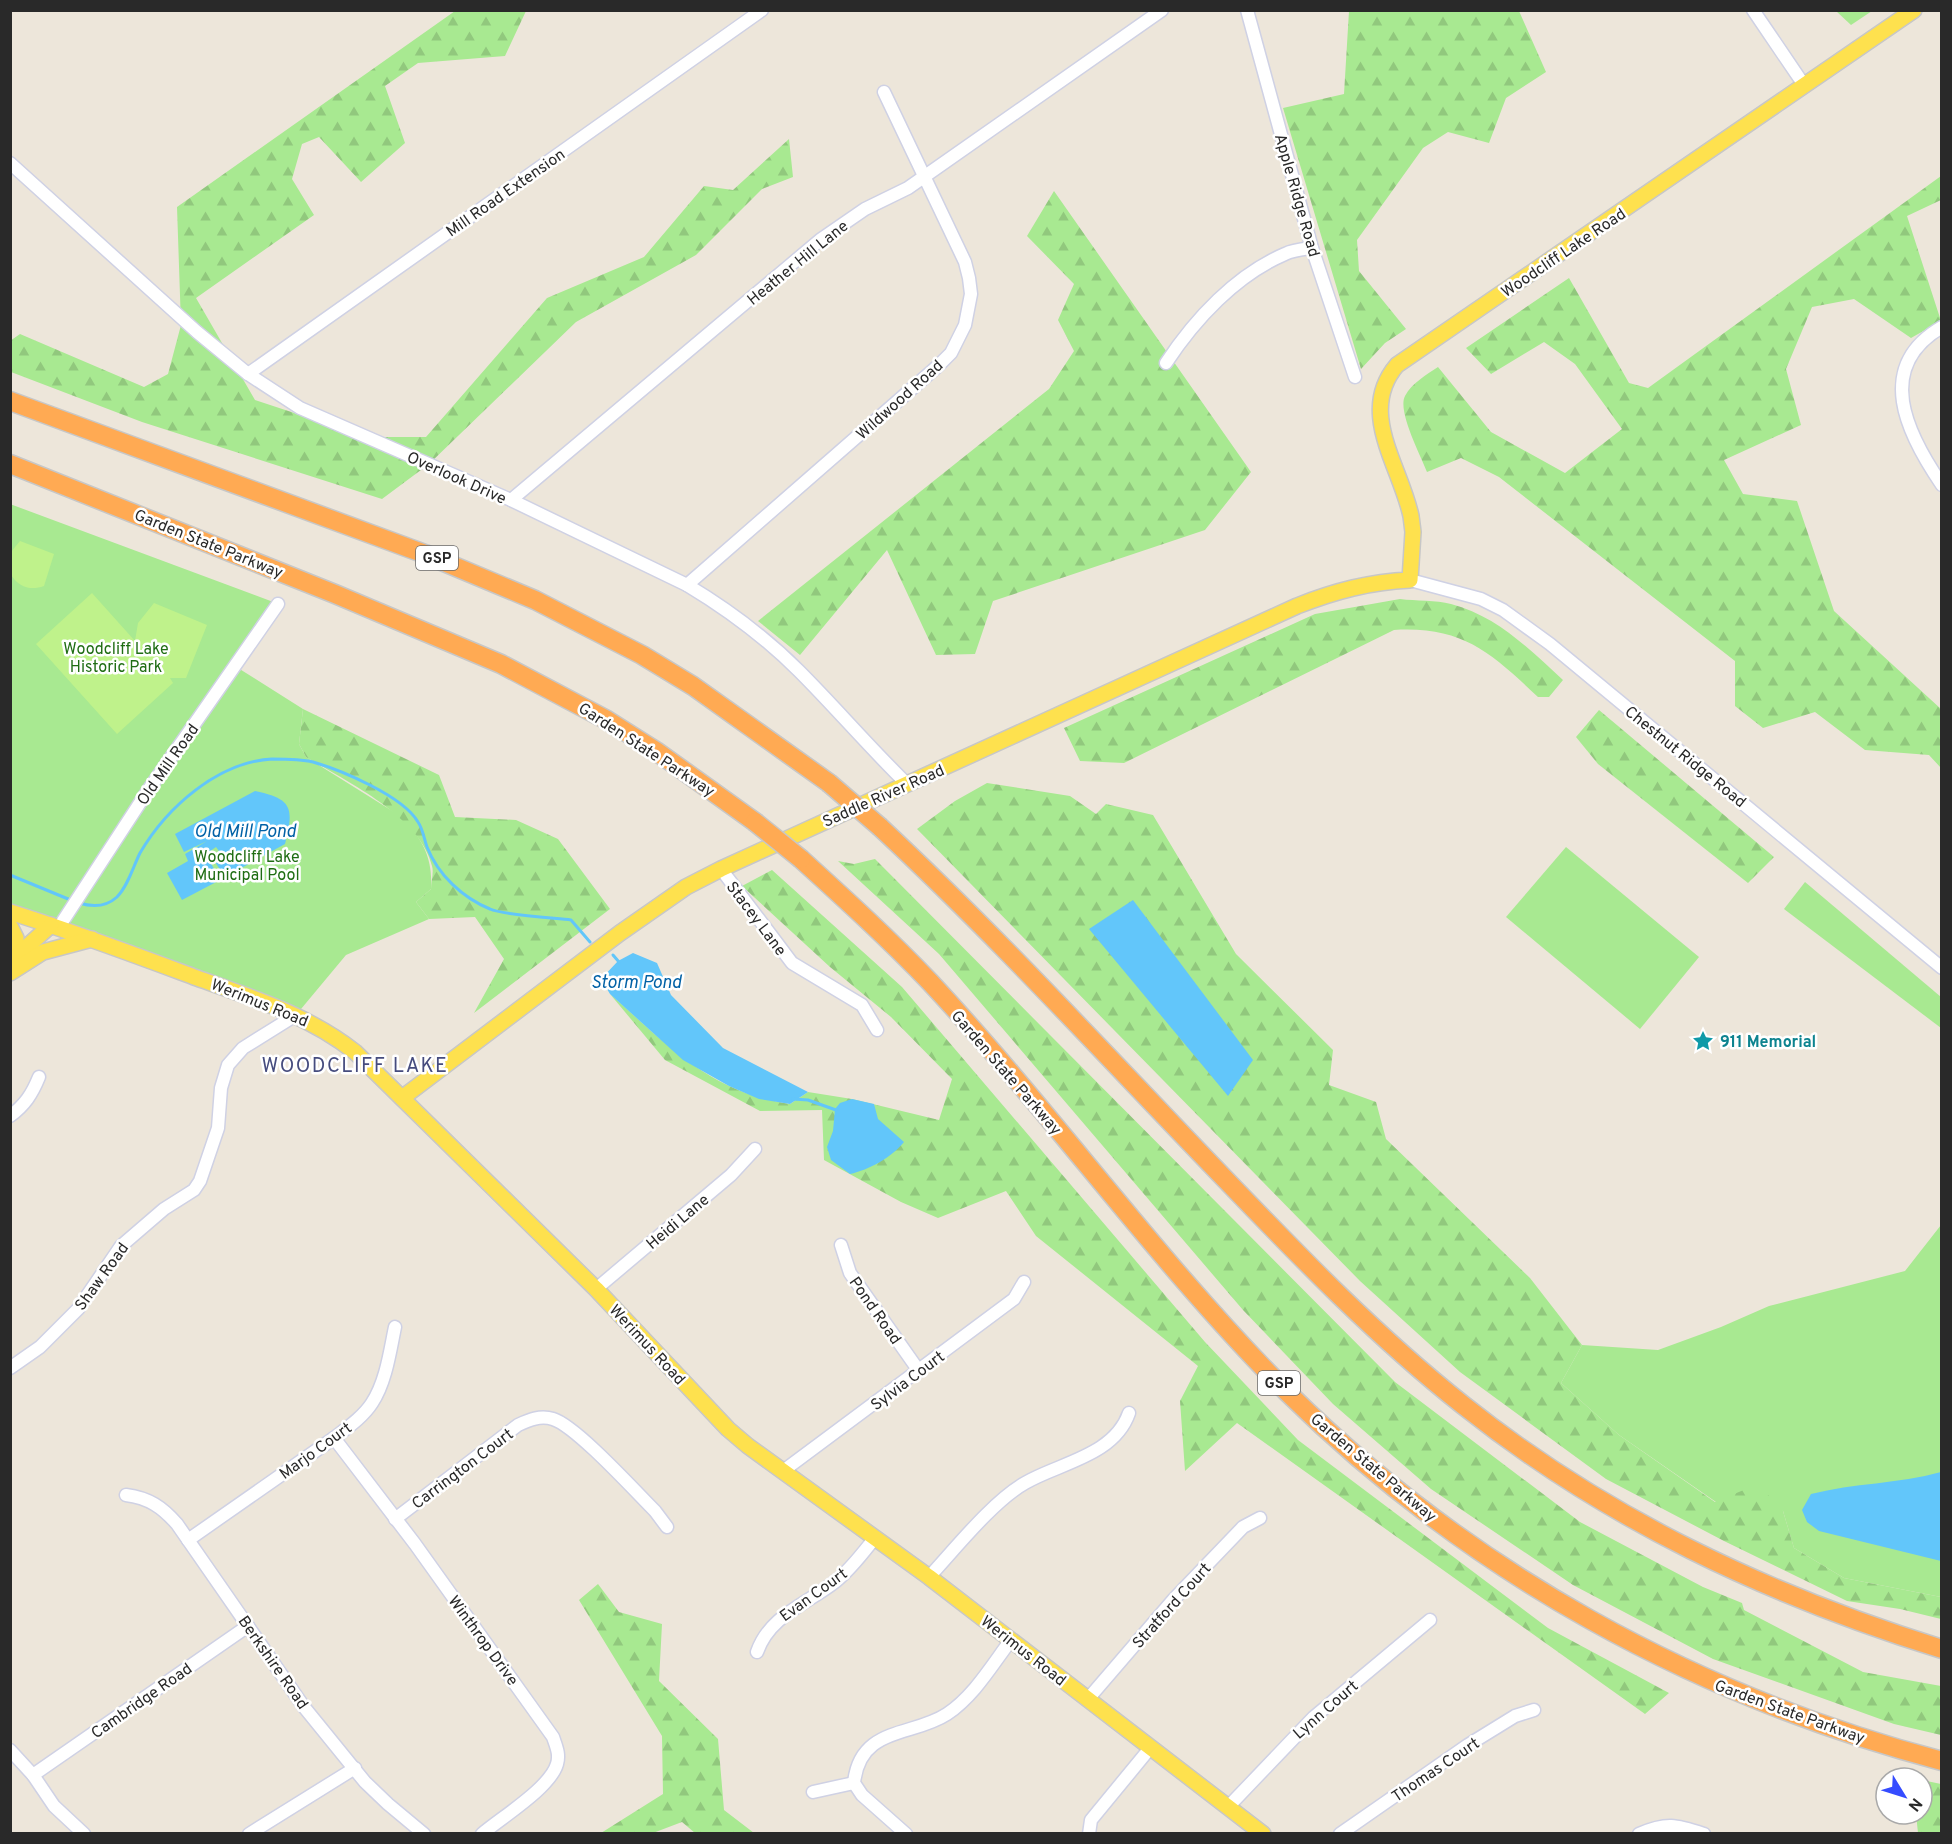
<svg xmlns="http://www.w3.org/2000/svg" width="1952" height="1844" font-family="Overpass,sans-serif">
	<defs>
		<pattern id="forest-firs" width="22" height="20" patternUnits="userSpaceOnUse" patternTransform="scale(1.5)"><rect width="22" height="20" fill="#a8e991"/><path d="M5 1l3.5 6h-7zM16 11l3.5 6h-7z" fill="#91c87d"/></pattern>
	</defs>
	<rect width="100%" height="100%" fill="#ede6da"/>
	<g fill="#a8e991">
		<path d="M 10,504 L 276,603 L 238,668 L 303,709 L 299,744 L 306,757 L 402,817 C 423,840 433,858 431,889 L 416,902 L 429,919 L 346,955 L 296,1015 L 11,912 Z"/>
		<polygon points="1566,847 1699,957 1640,1029 1506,917"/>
		<polygon points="1805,882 1941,997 1941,1028 1784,909"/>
		<polygon points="1941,1225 1941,1597 1844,1578 1794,1548 1783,1511 1716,1502 1619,1435 1561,1383 1582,1345 1658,1350 1721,1327 1769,1306 1905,1271"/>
	</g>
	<g fill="url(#forest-firs)">
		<polygon points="455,11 526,11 505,56 418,63 385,86 405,143 361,182 319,137 302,144 292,179 314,215 196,298 255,400 367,437 426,437 547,298 644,257 704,186 733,190 789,139 793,177 762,189 696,255 576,322 429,464 382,499 142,422 11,372 10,341 20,334 144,387 168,374 181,325 177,207"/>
		<polygon points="1349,11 1519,11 1546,72 1506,98 1489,143 1448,132 1423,148 1357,240 1359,271 1406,329 1385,343 1361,369 1283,108 1344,94"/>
		<polygon points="1836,11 1872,11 1851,25"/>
		<path d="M 1941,176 L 1941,200 L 1907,216 L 1941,321 L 1911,338 L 1854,299 L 1812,307 L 1786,369 L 1801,425 L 1724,460 L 1743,494 L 1797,501 L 1834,611 L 1941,709 L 1941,768 L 1929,755 L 1865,750 L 1815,712 L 1763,728 L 1735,706 L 1735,661 L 1499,477 L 1461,458 L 1427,472 C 1421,456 1397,411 1405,396 C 1412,383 1426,375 1438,367 L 1491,432 L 1565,473 L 1622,429 L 1575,364 L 1544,342 L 1491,374 L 1466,348 L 1569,278 L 1629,383 L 1648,388 Z"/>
		<polygon points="1054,191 1251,472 1205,530 993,601 975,654 936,655 887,550 800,655 758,621 1049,389 1074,351 1058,320 1074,284 1027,236"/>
		<path d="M 1400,599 C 1416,601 1436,600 1451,604 C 1497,616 1529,649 1563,680 L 1549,697 L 1538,697 C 1491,653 1463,626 1394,630 L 1124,763 L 1080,761 L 1064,728 L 1315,614 Z"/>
		<path d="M 303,709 L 439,775 L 455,817 L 516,820 L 558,839 L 610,909 L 474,1013 L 504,959 L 475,917 L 429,919 L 416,902 L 431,889 C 431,882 434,872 432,866 C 421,817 346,781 306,757 L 299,744 Z"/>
		<polygon points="1599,710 1774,857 1748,883 1598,764 1576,737"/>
		<polygon points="987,783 1070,796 1096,814 1106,804 1153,815 1236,954 1333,1050 1329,1085 1376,1102 1386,1139 1530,1278 1582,1345 1561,1383 1619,1435 1715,1502 1758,1484 1783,1511 1794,1548 1844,1578 1941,1597 1941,1619 1900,1609 1847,1601 1724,1541 1606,1479 1460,1372 1360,1281 917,829 955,801"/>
		<polygon points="875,859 1395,1382 1580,1522 1703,1587 1742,1603 1744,1610 1863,1672 1941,1686 1941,1735 1894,1724 1713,1659 1573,1585 1431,1489 1333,1404 1243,1310 939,954 838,861 854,864"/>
		<path d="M 772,870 L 902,987 L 1205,1342 L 1298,1440 L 1548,1628 L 1669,1693 L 1645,1714 L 1237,1423 L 1185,1471 L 1180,1401 L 1198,1366 L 1036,1236 L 1006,1191 L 938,1218 L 901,1202 L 824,1160 L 822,1110 L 760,1111 L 665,1060 L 610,994 C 668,1045 709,1092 790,1104 L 808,1092 L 852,1099 L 939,1120 L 952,1079 L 891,1017 L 830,967 L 742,886 Z"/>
		<polygon points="598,1584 619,1612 662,1624 659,1681 718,1739 724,1810 754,1833 695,1833 682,1822 653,1833 601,1833 663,1794 662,1736 579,1600"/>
		<polygon points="1922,1780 1941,1784 1941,1833 1918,1833 1916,1814 1922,1814"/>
	</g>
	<g fill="#bff28b">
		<path d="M 20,541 L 54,554 L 44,586 C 30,591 19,587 11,575 L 11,552 Z"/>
		<polygon points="92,593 135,641 138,623 154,603 207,625 186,678 170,678 173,683 117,734 36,644"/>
	</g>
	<g fill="#62c6fa">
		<path d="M 255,791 C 293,799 294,808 285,844 L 225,877 L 215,862 L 217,859 L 214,855 L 219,851 L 216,847 L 206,854 L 220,880 L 182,900 L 167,873 L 188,861 L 185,854 L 207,841 L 184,852 L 175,834 Z"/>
		<polygon points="1133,900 1253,1060 1228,1096 1089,929"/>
		<polygon points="633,953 657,963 671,995 723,1048 808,1092 790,1104 759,1099 729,1086 683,1060 610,994 601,979 618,961"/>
		<path d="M 852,1099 L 874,1104 L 878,1119 L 904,1142 C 892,1157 869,1170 850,1174 L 831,1160 L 827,1147 L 833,1131 L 835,1109 L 840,1103 Z"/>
		<path d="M 1941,1472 L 1941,1561 L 1819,1531 L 1807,1522 L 1802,1510 L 1811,1494 C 1854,1483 1898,1484 1941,1472 Z"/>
	</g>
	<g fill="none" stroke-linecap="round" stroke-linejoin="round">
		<g stroke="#62c6fa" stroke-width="3">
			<polyline points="10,875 73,901"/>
			<path d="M 79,903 C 92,907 106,907 117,897 C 128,886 133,867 140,853 C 167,807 218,762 272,759 C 284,759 301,759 313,762 C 341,770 403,796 418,822 C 423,829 424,839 427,847 C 438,875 463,898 490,909 C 503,915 554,918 571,920 L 590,942"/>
			<polyline points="613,955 619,962"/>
			<polyline points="793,1099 808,1100 836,1110"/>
		</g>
		<defs>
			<g id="minor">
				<polyline points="1247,10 1312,248 1355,377"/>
				<polyline points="1753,10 1804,85"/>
				<path d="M 10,163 L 197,332 L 248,374 L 300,408 L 511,500 L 687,585 C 727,609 766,638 799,671 C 836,708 869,747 907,784"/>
				<path d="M 1942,327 C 1873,367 1907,434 1942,485"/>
				<path d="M 1166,363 C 1195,319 1236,275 1285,254 C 1293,250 1304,249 1312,248"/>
				<polyline points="248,374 762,10"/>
				<polyline points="511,500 820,240 865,209 908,188 1162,10"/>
				<polyline points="1410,580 1481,599 1503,610 1550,644 1942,968"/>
				<polyline points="687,585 939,365 951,353 965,325 971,294 969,278 965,262 884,92"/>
				<polyline points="721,869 792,963 862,1005 877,1030"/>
				<polyline points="59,927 147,792 278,604"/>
				<path d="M 10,1116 C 25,1105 32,1094 39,1077"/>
				<polyline points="841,1245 850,1273 919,1371"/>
				<polyline points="596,1289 731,1175 755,1149"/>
				<polyline points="10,1368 40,1347 78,1309 121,1246 164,1209 194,1190 200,1181 218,1128 221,1088 228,1065 243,1048 296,1015"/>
				<path d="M 334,1438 L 415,1544 L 553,1737 C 556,1746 560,1754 557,1764 C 550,1788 502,1817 482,1834"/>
				<polyline points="783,1471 1014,1299 1024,1282"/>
				<path d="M 126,1495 C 149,1498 162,1507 177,1524 L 304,1707 L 365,1782 L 388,1804 L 424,1834"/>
				<path d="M 395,1519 L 518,1425 C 529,1420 540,1415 553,1419 C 576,1426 635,1491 655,1511 L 667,1527"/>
				<path d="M 188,1540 L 334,1438 C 347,1428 363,1417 372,1403 C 386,1382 390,1351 395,1327"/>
				<path d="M 929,1577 C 955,1549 993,1501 1025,1483 C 1059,1463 1114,1456 1129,1413"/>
				<path d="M 757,1652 C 770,1615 807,1604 836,1581 C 851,1569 862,1554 874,1539"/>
				<polyline points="1088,1699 1174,1599 1243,1527 1260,1518"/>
				<polyline points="10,1750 33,1775 54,1806 84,1834"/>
				<polyline points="33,1775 248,1626"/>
				<polyline points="813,1792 854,1783"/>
				<polyline points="1228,1807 1314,1717 1430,1620"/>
				<polyline points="249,1834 355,1768"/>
				<path d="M 906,1834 L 862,1795 L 854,1783 C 860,1726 912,1737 947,1714 C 974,1696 992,1665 1011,1640"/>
				<polyline points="1089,1834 1091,1820 1151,1747"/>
				<polyline points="1340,1834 1468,1745 1515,1716 1534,1710"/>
				<path d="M 1639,1834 C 1667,1822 1676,1825 1704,1834"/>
			</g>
			<g id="major">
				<path d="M 10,912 C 74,932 135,955 197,978 C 253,998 308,1015 355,1052 L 596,1289 L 728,1429 L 748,1446 L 929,1577 L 1263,1834"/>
				<polyline points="10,926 16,938 12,961"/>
				<polyline points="10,962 51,925"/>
				<polyline points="10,973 43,952 92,939"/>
				<path d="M 402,1098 L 620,933 L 686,887 L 721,869 L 1297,606 C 1335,591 1369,582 1410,580 L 1413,532 L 1411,516 C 1400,465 1357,412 1397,365 L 1914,10"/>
			</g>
			<g id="highway">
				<polyline points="10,401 425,554 535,600 642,655 693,686 829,783"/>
				<polyline points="10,464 335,594 501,664 607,720 656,751 755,822"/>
				<path d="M 880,827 C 1000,939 1111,1061 1225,1179 C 1301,1258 1377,1337 1463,1405 C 1606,1519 1768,1595 1942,1649"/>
				<path d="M 801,859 C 845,899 889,939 930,982 C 1054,1115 1159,1264 1287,1392 C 1469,1572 1695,1696 1942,1761"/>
			</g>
		</defs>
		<use href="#minor" stroke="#cfd1e4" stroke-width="15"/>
		<use href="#major" stroke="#c7c7c7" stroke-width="18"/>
		<use href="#highway" stroke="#c7c7c7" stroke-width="21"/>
		<use href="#minor" stroke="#fff" stroke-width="12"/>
		<use href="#major" stroke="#fee14e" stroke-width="15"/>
		<use href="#highway" stroke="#ffaa53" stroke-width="18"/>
		<defs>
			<g id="highway-bridge">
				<polyline points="829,783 880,827"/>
				<polyline points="755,822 801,859"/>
			</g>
		</defs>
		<use href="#highway-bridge" stroke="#c7c7c7" stroke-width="21" stroke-linecap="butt"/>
		<use href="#highway-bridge" stroke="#ffaa53" stroke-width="18"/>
	</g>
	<defs>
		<symbol id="sight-bare" viewBox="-9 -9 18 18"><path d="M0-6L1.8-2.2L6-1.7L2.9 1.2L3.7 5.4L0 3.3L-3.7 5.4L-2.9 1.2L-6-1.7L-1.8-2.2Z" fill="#0f9aa8" stroke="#fff" stroke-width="2.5" paint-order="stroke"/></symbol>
	</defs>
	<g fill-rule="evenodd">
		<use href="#sight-bare" x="1688" y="1026" width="30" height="30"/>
	</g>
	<g text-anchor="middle" stroke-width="5" stroke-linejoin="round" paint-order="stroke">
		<g fill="#fff" stroke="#696969" stroke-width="1.5">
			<rect x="416" y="546" width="42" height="24" rx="4.5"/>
			<rect x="1258" y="1371" width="42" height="24" rx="4.5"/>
		</g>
		<g font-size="15" font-weight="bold" fill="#292929">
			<text x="437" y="563">GSP</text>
			<text x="1279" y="1388">GSP</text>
		</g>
		<g font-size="16" fill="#292929" stroke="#fff">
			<text transform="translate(505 192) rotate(-35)" y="6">Mill Road Extension</text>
			<text transform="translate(1298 195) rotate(74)" y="6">Apple Ridge Road</text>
			<text transform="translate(1563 252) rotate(-34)" y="6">Woodcliff Lake Road</text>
			<text transform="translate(797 262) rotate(-39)" y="6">Heather Hill Lane</text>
			<text transform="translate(899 399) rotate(-42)" y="6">Wildwood Road</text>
			<text transform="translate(457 477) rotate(24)" y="6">Overlook Drive</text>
			<text transform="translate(209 543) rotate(22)" y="6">Garden State Parkway</text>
			<text transform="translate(647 749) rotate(33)" y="6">Garden State Parkway</text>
			<text transform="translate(1686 756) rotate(39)" y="6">Chestnut Ridge Road</text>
			<text transform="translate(167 764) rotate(-55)" y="6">Old Mill Road</text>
			<text transform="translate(883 795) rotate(-24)" y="6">Saddle River Road</text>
			<text transform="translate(757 918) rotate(53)" y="6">Stacey Lane</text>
			<text transform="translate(260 1002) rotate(22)" y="6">Werimus Road</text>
			<text transform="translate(1007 1072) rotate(49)" y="6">Garden State Parkway</text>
			<text transform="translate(677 1221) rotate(-40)" y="6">Heidi Lane</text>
			<text transform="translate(101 1276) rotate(-54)" y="6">Shaw Road</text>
			<text transform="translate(876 1310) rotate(55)" y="6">Pond Road</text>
			<text transform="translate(648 1344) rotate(47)" y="6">Werimus Road</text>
			<text transform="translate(907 1380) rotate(-37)" y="6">Sylvia Court</text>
			<text transform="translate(315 1450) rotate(-36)" y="6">Marjo Court</text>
			<text transform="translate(1374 1467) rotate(40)" y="6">Garden State Parkway</text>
			<text transform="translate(462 1468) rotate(-37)" y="6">Carrington Court</text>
			<text transform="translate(813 1594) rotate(-36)" y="6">Evan Court</text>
			<text transform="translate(1171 1605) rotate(-48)" y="6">Stratford Court</text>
			<text transform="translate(484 1640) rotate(54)" y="6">Winthrop Drive</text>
			<text transform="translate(1024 1650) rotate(38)" y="6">Werimus Road</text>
			<text transform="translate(274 1662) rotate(55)" y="6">Berkshire Road</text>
			<text transform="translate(141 1700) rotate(-35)" y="6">Cambridge Road</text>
			<text transform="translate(1325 1709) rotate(-41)" y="6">Lynn Court</text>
			<text transform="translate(1790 1711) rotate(20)" y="6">Garden State Parkway</text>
			<text transform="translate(1435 1769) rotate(-34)" y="6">Thomas Court</text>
		</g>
		<g font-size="16" fill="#1f6d13" stroke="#fff">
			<text x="116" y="654">Woodcliff Lake<tspan x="116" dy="18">Historic Park</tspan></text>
			<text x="247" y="862">Woodcliff Lake<tspan x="247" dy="18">Municipal Pool</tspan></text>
		</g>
		<g font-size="16" font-weight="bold" fill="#0d838f" stroke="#fff" text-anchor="start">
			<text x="1720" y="1047">911 Memorial</text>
		</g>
		<g font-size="18" font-style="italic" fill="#0161a6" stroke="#fff">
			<text x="245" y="837">Old Mill Pond</text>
			<text x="636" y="988">Storm Pond</text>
		</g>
		<g font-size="20" letter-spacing="1.5" fill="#464c7e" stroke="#fff">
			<text x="355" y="1072">WOODCLIFF LAKE</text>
		</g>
	</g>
	<rect width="1952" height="1844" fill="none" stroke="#292929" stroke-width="24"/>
	<g transform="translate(1904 1796) rotate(128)"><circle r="28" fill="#ffffff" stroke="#a9a9a9" stroke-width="1.5"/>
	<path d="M0-4.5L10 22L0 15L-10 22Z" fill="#354cff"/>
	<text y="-9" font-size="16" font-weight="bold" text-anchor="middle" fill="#292929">N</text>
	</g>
</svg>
